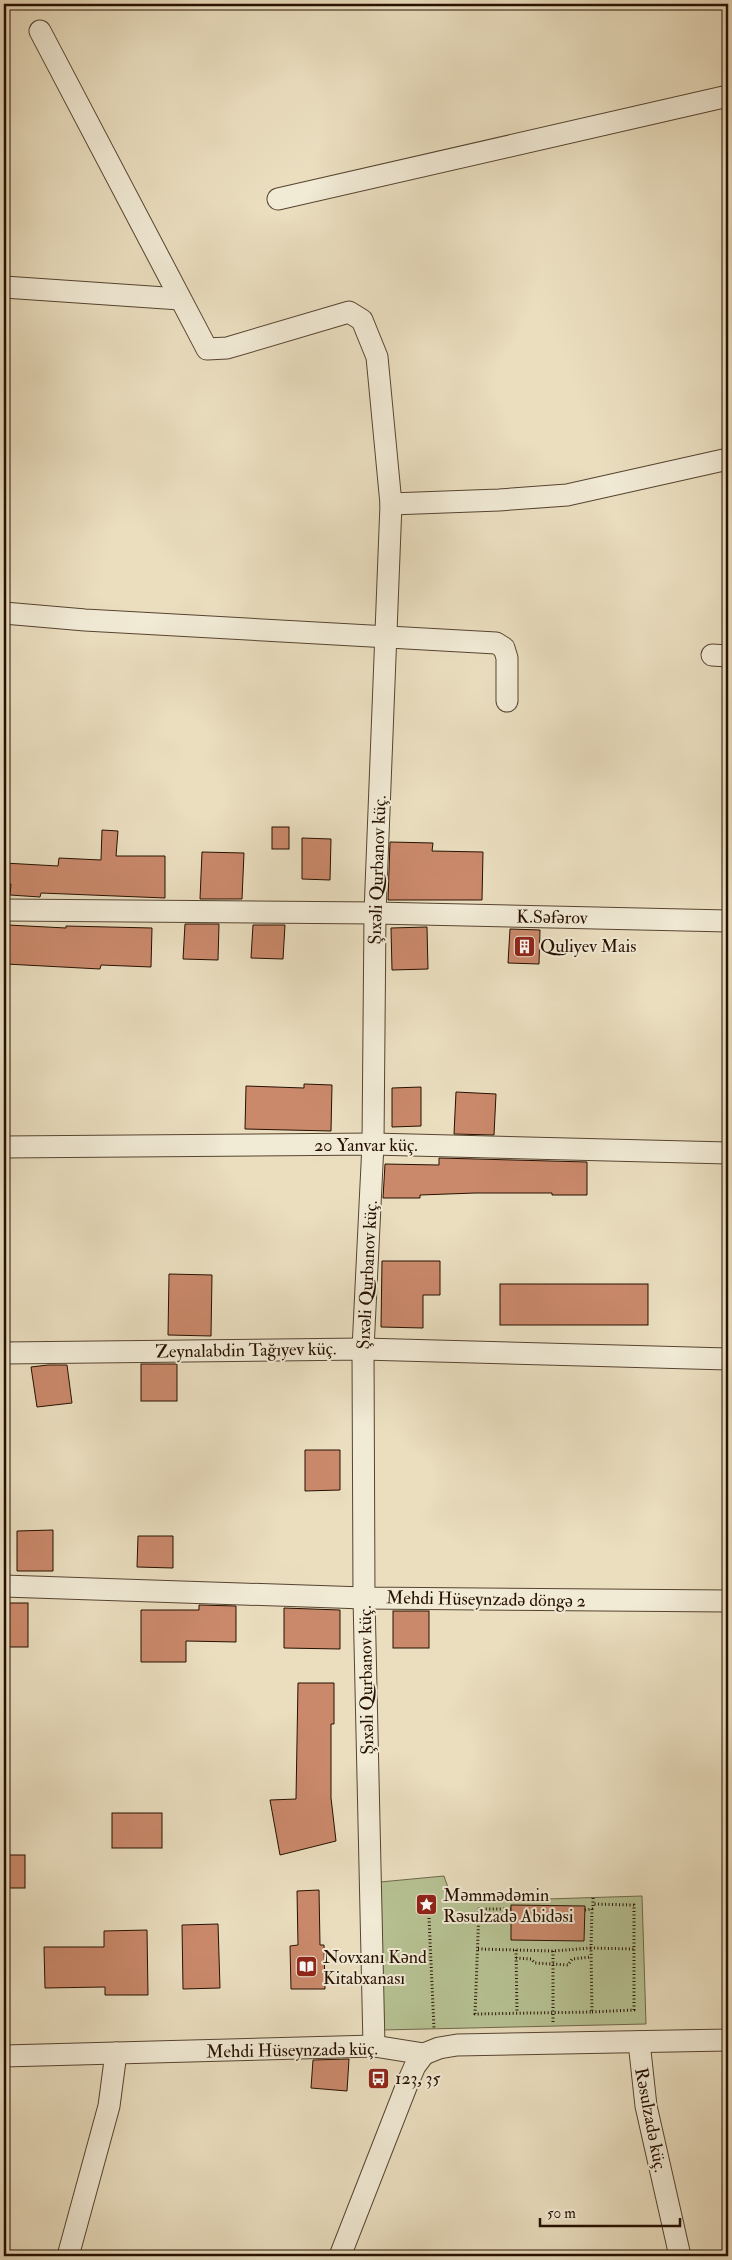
<svg xmlns="http://www.w3.org/2000/svg" width="732" height="2260" font-family="'IM FELL Double Pica',serif">
	<rect width="100%" height="100%" fill="#eadebf"/>
	<filter id="stains"><feTurbulence type="fractalNoise" baseFrequency=".004" numOctaves="4"/><feColorMatrix values="0 0 0 0 .2 0 0 0 0 .09 0 0 0 0 .02 0 0 0 .5 -.17"/></filter>
	<radialGradient id="worn" r=".72"><stop offset=".6" stop-color="#630" stop-opacity="0"/><stop offset="1" stop-color="#630" stop-opacity=".3"/></radialGradient>
	<polygon fill="#b6c192" stroke="#6e6849" points="444,1876 453,1902 642,1896 646,2024 382,2030 380,1882"/>
	<g fill="#ca896b" stroke="#261000">
		<rect x="272" y="827" width="17" height="22"/>
		<polygon points="102,830 118,831 116,856 165,856 165,898 41,893 40,897 10,895 11,884 4,884 4,863 58,866 59,858 101,860"/>
		<polygon points="302,838 331,839 330,880 302,879"/>
		<polygon points="390,842 433,843 432,851 483,852 482,900 388,900"/>
		<polygon points="202,852 244,853 242,899 200,899"/>
		<polygon points="185,924 219,924 218,960 183,959"/>
		<polygon points="8,925 66,928 66,926 152,928 151,967 101,965 100,969 6,964"/>
		<polygon points="253,925 285,925 283,959 251,958"/>
		<polygon points="427,927 428,969 392,970 391,928"/>
		<polygon points="510,929 540,930 539,964 508,963"/>
		<polygon points="304,1084 332,1085 331,1131 245,1129 246,1086 304,1088"/>
		<polygon points="421,1087 421,1126 392,1127 392,1088"/>
		<polygon points="456,1092 496,1094 494,1135 454,1134"/>
		<polygon points="439,1158 587,1162 587,1195 552,1195 552,1193 475,1193 420,1195 420,1198 383,1198 385,1164 439,1165"/>
		<polygon points="382,1261 440,1261 440,1295 423,1295 423,1328 381,1327"/>
		<polygon points="169,1274 212,1275 211,1336 168,1335"/>
		<rect x="500" y="1284" width="148" height="41"/>
		<rect x="141" y="1364" width="36" height="37"/>
		<polygon points="48,1365 67,1365 72,1403 37,1407 31,1367"/>
		<polygon points="305,1450 340,1450 340,1490 305,1491"/>
		<polygon points="53,1530 53,1571 17,1571 17,1531"/>
		<polygon points="138,1536 173,1536 173,1568 137,1567"/>
		<rect x="4" y="1603" width="24" height="44"/>
		<polygon points="199,1605 236,1606 236,1642 186,1641 186,1662 141,1662 141,1610 199,1610"/>
		<polygon points="284,1608 340,1610 340,1649 284,1648"/>
		<rect x="393" y="1611" width="36" height="37"/>
		<polygon points="298,1683 334,1683 334,1724 331,1724 331,1798 336,1841 280,1855 270,1800 296,1799"/>
		<rect x="112" y="1813" width="50" height="35"/>
		<rect x="4" y="1855" width="21" height="33"/>
		<polygon points="319,1890 320,1945 324,1945 325,1989 291,1989 290,1946 298,1945 297,1891"/>
		<polygon points="511,1905 585,1906 584,1941 511,1940"/>
		<polygon points="218,1924 220,1988 183,1989 182,1925"/>
		<polygon points="147,1930 148,1995 105,1995 105,1987 45,1988 44,1947 104,1947 104,1931"/>
		<polygon points="349,2059 347,2091 311,2088 313,2060"/>
	</g>
	<g fill="none" stroke-linecap="round" stroke-linejoin="round">
		<defs>
			<g id="minor">
				<polyline points="40,31 207,349 227,348 349,312 362,320 377,357 391,504 375,913 373,1144 363,1349 364,1598 374,2046"/>
				<polyline points="278,199 728,96"/>
				<polyline points="4,287 180,299"/>
				<polyline points="391,504 499,500 567,495 728,459"/>
				<polyline points="4,613 85,620 496,643 504,648 507,658 507,701"/>
				<polyline points="712,655 728,656"/>
				<polyline points="4,910 375,913 728,921"/>
				<polyline points="4,1147 373,1144 728,1153"/>
				<polyline points="4,1353 363,1349 728,1359"/>
				<polyline points="4,1586 364,1598 728,1601"/>
				<polyline points="639,2042 646,2106 680,2256"/>
				<polyline points="4,2056 374,2046 424,2054 439,2048 457,2045 728,2040"/>
				<polyline points="68,2256 109,2106 116,2053"/>
				<polyline points="340,2256 408,2082 415,2066 424,2054"/>
			</g>
		</defs>
		<use href="#minor" stroke="#574430" stroke-width="23"/>
		<g stroke="#261000" stroke-width="3" stroke-dasharray="1 2.5" stroke-linecap="butt">
			<polyline points="593,1906 593,1898"/>
			<polyline points="585,1910 592,1909 591,1948 634,1949"/>
			<polyline points="429,1918 434,2029"/>
			<polyline points="478,1949 553,1951 591,1948 592,2012 475,2014 479,1909 511,1909"/>
			<polyline points="516,1950 517,2012"/>
			<polyline points="553,1951 553,2024"/>
			<polyline points="516,1958 531,1959 535,1963 568,1965 572,1959 591,1957"/>
			<polyline points="592,2012 634,2010 634,1905 593,1904"/>
		</g>
		<use href="#minor" stroke="#f1ead5" stroke-width="21"/>
	</g>
	<defs>
		<symbol id="building-square" viewBox="-11 -11 22 22"><rect x="-9" y="-9" width="18" height="18" rx="4" fill="#8f2418" stroke="#f1ead5"/><path d="M-4-6H4V6H1V3H-1V6H-4ZM-2.5-4.3h1.7v1.8h-1.7ZM.8-4.3h1.7v1.8H.8ZM-2.5-1h1.7V.8h-1.7ZM.8-1h1.7V.8H.8Z" fill="#fff"/></symbol>
		<symbol id="sight-square" viewBox="-11 -11 22 22"><rect x="-9" y="-9" width="18" height="18" rx="4" fill="#8f2418" stroke="#f1ead5"/><path d="M0-6L1.8-2.2L6-1.7L2.9 1.2L3.7 5.4L0 3.3L-3.7 5.4L-2.9 1.2L-6-1.7L-1.8-2.2Z" fill="#fff"/></symbol>
		<symbol id="library-square" viewBox="-11 -11 22 22"><rect x="-9" y="-9" width="18" height="18" rx="4" fill="#8f2418" stroke="#f1ead5"/><path d="M-6-4Q-3-5.5-.7-3.5V5Q-3 3-6 4ZM6-4Q3-5.5 .7-3.5V5Q3 3 6 4Z" fill="#fff"/></symbol>
		<symbol id="bus-square" viewBox="-11 -11 22 22"><rect x="-9" y="-9" width="18" height="18" rx="4" fill="#8f2418" stroke="#f1ead5"/><path d="M-5-6H5V4H4V6H2V4H-2V6H-4V4H-5ZM-3.5-4V0h7V-4ZM-3.5 1.2v1.5H-2V1.2ZM2 1.2v1.5H3.5V1.2Z" fill="#fff"/></symbol>
	</defs>
	<g fill-rule="evenodd">
		<use href="#building-square" x="512" y="934" width="25" height="25"/>
		<use href="#sight-square" x="414" y="1892" width="25" height="25"/>
		<use href="#library-square" x="294" y="1954" width="25" height="25"/>
		<use href="#bus-square" x="366" y="2066" width="25" height="25"/>
	</g>
	<g text-anchor="middle" stroke-width="4" stroke-linejoin="round" paint-order="stroke">
		<g font-size="18" fill="#261000" stroke="#f1ead5">
			<text transform="translate(377 870) rotate(-88)" y="6">Şıxəli Qurbanov küç.</text>
			<text transform="translate(552 917) rotate(1)" y="6">K.Səfərov</text>
			<text x="366" y="1151">20 Yanvar küç.</text>
			<text transform="translate(367 1275) rotate(-87)" y="6">Şıxəli Qurbanov küç.</text>
			<text transform="translate(246 1350) rotate(-1)" y="6">Zeynalabdin Tağıyev küç.</text>
			<text transform="translate(486 1599) rotate(1)" y="6">Mehdi Hüseynzadə döngə 2</text>
			<text transform="translate(366 1680) rotate(-91)" y="6">Şıxəli Qurbanov küç.</text>
			<text transform="translate(292 2050) rotate(-1)" y="6">Mehdi Hüseynzadə küç.</text>
			<text transform="translate(651 2120) rotate(79)" y="6">Rəsulzadə küç.</text>
		</g>
		<g font-size="18" fill="#261000" stroke="#f1ead5" text-anchor="start">
			<text x="540" y="952">Quliyev Mais</text>
			<text x="443" y="1901">Məmmədəmin<tspan x="443" dy="21">Rəsulzadə Abidəsi</tspan></text>
			<text x="323" y="1963">Novxanı Kənd<tspan x="323" dy="21">Kitabxanası</tspan></text>
			<text x="395" y="2084">123, 35</text>
		</g>
	</g>
	<rect width="732" height="2260" fill="none" stroke="#eadebf" stroke-width="20"/>
	<rect x="5" y="5" width="722" height="2250" fill="none" stroke="#261000" stroke-width="2.5"/>
	<rect x="10" y="10" width="712" height="2240" fill="none" stroke="#261000"/>
	<path d="M540 2218v8h140v-8" fill="none" stroke="#261000" stroke-width="2.5"/>
	<text x="547" y="2218" font-size="15" fill="#261000" stroke="#f1ead5" stroke-width="4" paint-order="stroke">50 m</text>
	<rect width="100%" height="100%" filter="url(#stains)"/>
	<rect width="100%" height="100%" fill="url(#worn)"/>
</svg>
